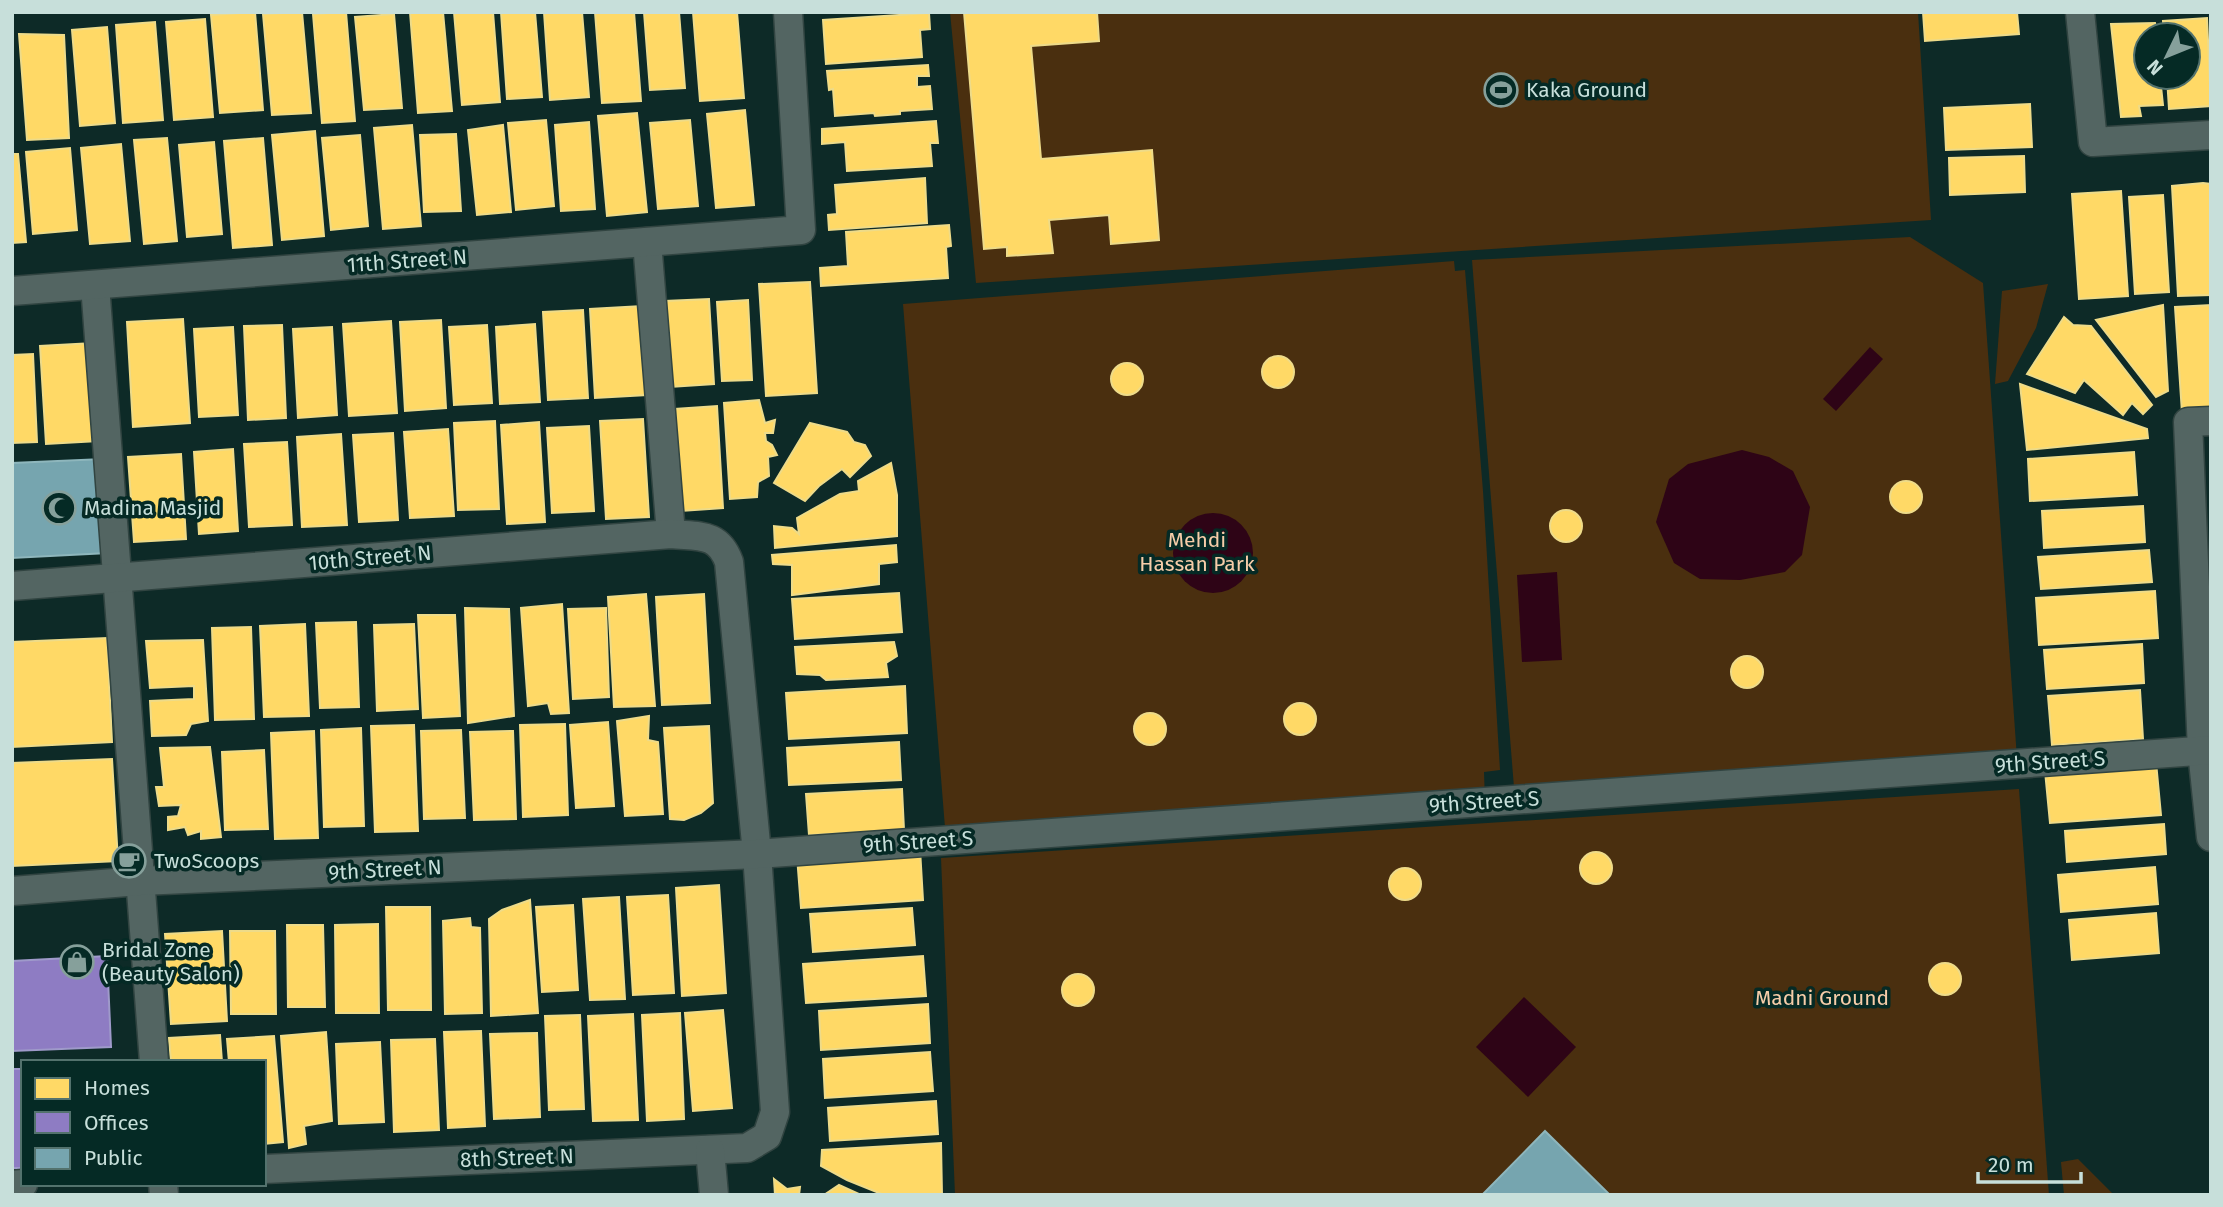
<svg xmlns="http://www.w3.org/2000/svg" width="2223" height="1207" font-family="'Fira Sans',sans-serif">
	<rect width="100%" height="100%" fill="#0d2a27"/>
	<g fill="#4a2f0f">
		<polygon points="950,12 1918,12 1931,220 976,283"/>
		<polygon points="1910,237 1983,283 2018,772 1515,800 1472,260"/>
		<polygon points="1454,261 1455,271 1465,270 1483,491 1500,770 1484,772 1485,802 946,840 903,304"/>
		<polygon points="2048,284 2036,328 2008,381 1995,384 2002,291"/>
		<polygon points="2019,789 2049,1195 955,1195 941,858"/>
		<polygon points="2078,1159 2114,1195 2064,1195 2061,1162"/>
	</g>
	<g fill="#2e0416">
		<polygon points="1870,347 1883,359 1836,411 1823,399"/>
		<polygon points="1742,450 1769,457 1793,471 1810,507 1802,555 1785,572 1740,580 1700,579 1674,563 1656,522 1669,479 1688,464"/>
		<circle cx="1213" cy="553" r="40"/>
		<polygon points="1557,572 1562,660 1522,662 1517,575"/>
		<polygon points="1524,997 1576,1047 1528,1097 1476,1047"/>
	</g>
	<g fill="#ffd966" stroke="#eedb89" stroke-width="2">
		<polygon points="255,12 263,110 220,113 211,15"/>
		<polygon points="302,12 311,113 272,115 263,14"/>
		<polygon points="346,12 355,121 322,123 313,14"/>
		<polygon points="410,12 443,12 452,111 418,113"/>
		<polygon points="454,12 493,12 500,102 462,105"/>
		<polygon points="501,12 535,12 542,97 507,99"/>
		<polygon points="544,12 582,12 589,97 550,100"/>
		<polygon points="595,12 634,12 641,101 602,103"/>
		<polygon points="644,12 679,12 685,88 650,90"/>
		<polygon points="693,12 737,12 744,98 700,101"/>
		<polygon points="964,12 1097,12 1099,41 1031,46 1041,159 1152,150 1159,240 1111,244 1109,215 1049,220 1053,253 1007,256 1007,247 984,249"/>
		<polygon points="1923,12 2017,12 2019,34 1925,41"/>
		<polygon points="929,13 930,29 920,30 922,57 826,64 823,20"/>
		<polygon points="394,14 402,108 364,110 355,17"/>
		<polygon points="2207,18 2211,106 2169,109 2167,77 2188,77 2188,35 2164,35 2163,21"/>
		<polygon points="205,19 213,117 174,120 166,22"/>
		<polygon points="155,22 163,120 123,123 116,25"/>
		<polygon points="2155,23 2157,35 2146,35 2146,77 2160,77 2163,105 2139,106 2141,116 2121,117 2111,24"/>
		<polygon points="107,27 115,123 80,126 72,30"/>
		<polygon points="19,34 64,35 69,138 27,140"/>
		<polygon points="928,65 929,76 917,76 917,87 930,86 932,109 900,111 900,114 875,116 874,113 835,116 833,89 829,90 827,71"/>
		<polygon points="2030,104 2032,147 1946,150 1944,108"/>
		<polygon points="745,110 754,205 716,208 707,114"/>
		<polygon points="637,113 647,212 607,216 598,116"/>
		<polygon points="546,120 554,206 516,210 508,123"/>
		<polygon points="690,120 698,206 658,209 650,123"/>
		<polygon points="936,121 938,143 930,143 932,166 847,171 845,142 822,144 822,129"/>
		<polygon points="589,122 595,209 561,211 555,125"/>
		<polygon points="412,125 421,226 383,229 374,128"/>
		<polygon points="503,125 511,212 477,215 468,130"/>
		<polygon points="315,131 324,236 282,240 272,135"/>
		<polygon points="456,134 461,211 424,212 420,135"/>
		<polygon points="360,135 368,226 331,230 322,138"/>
		<polygon points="167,138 177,241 144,244 134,140"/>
		<polygon points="263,138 272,245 233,248 224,141"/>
		<polygon points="214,142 222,234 187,237 179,145"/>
		<polygon points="121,144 130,241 90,244 81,148"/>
		<polygon points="70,148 77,230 33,234 26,152"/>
		<polygon points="12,154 18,154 26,242 12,243"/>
		<polygon points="2024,156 2025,192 1950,195 1949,158"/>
		<polygon points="925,178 927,223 829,230 828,215 837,214 835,185"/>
		<polygon points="2203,183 2211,184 2211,295 2178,296 2172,186"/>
		<polygon points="2121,191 2128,296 2079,299 2072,194"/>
		<polygon points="2163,195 2169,292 2135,294 2129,197"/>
		<polygon points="949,225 951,246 946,247 948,278 821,286 820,268 848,266 846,232"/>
		<polygon points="810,282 817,393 766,396 759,284"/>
		<polygon points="709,299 714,384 670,387 665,301"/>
		<polygon points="748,300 752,380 722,381 717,302"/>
		<polygon points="2163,305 2168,391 2156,397 2096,320"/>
		<polygon points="2211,305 2211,411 2182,413 2175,307"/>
		<polygon points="642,306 647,395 595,398 590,309"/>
		<polygon points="583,310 588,398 548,400 543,312"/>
		<polygon points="2064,317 2073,325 2091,326 2152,405 2143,414 2132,403 2123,415 2084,380 2075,393 2027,374"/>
		<polygon points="183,319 190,423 133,427 127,322"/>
		<polygon points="441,320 446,408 405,411 400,322"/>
		<polygon points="391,321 397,413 349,416 343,324"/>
		<polygon points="535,324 540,402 500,404 496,327"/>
		<polygon points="282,325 286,418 248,420 244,326"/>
		<polygon points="487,325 492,403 454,405 449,327"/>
		<polygon points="233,327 238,415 199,417 194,329"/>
		<polygon points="332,327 337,415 298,418 293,329"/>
		<polygon points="93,343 98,441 46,444 40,346"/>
		<polygon points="33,354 37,442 12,443 12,355"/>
		<circle cx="1278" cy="372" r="16"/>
		<circle cx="1127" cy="379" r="16"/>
		<polygon points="2020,384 2147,429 2148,438 2027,450"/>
		<polygon points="759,400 765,423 775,420 773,433 765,433 766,441 772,445 777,455 768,457 769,476 758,482 757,497 730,499 724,403"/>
		<polygon points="717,406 723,508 681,511 675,409"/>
		<polygon points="643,419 649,517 606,519 600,421"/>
		<polygon points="495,421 499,509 458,510 454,423"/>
		<polygon points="539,422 545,522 507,524 501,425"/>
		<polygon points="810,423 847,432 854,442 865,445 871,456 850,477 842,469 819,486 805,501 774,483"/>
		<polygon points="589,426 594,511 552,513 547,428"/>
		<polygon points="448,429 454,516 410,518 404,432"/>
		<polygon points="393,433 398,520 359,522 353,435"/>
		<polygon points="341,434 347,525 302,527 297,437"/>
		<polygon points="287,442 292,525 249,527 244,444"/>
		<polygon points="233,449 238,531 199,534 194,452"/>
		<polygon points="2134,452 2137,495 2030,501 2028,459"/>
		<polygon points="181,454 186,539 134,542 128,457"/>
		<polygon points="891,463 897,495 897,536 775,548 774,526 792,528 799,534 797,518 840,494 859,491 858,481"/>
		<circle cx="1906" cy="497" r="16"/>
		<polygon points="2143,506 2145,542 2044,548 2042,511"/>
		<circle cx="1566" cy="526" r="16"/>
		<polygon points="896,545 897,562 879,564 879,584 792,595 792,565 773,564 772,555"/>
		<polygon points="2149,550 2152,582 2041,589 2038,557"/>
		<polygon points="2155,591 2158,638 2039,645 2036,598"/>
		<polygon points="899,593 902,632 795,639 792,599"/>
		<polygon points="646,594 655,706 614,707 608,597"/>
		<polygon points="704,594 710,703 662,705 656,597"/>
		<polygon points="562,604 569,713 551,714 548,703 528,706 521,608"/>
		<polygon points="465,608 509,609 514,716 468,723"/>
		<polygon points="606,608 609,697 573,699 568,609"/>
		<polygon points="418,615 455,615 460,716 423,718"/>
		<polygon points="356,622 359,707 320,708 316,623"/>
		<polygon points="305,624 309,716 264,717 260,626"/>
		<polygon points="414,624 418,709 377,711 374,625"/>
		<polygon points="251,627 254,719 215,720 212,628"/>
		<polygon points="107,638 112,742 12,747 12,642"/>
		<polygon points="203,640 208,721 191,724 186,735 152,736 150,701 194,699 194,686 150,688 146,641"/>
		<polygon points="894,642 897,656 886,663 888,677 826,680 820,675 797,674 795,647"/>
		<polygon points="2142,644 2144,683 2047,689 2044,650"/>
		<circle cx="1747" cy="672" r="16"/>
		<polygon points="905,686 907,733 789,739 786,693"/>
		<polygon points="2140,690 2143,739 2052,745 2048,696"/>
		<circle cx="1300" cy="719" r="16"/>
		<circle cx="1150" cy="729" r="16"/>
		<polygon points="649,716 648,740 658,742 663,814 625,816 617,721"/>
		<polygon points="608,722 614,806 576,808 570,725"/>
		<polygon points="565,724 568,815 523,817 520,725"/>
		<polygon points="414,725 418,831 375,832 371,726"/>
		<polygon points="709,726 713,803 701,813 684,820 670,819 664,728"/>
		<polygon points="361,728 364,826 324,827 321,730"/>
		<polygon points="461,730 465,818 424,819 421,731"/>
		<polygon points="314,731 318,838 275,839 271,733"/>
		<polygon points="513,731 516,819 474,820 470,732"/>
		<polygon points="899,742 901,780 789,785 787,748"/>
		<polygon points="210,747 221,837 201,839 201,831 188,835 185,827 168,830 168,817 178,816 181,805 159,806 156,787 164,787 160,748"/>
		<polygon points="264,750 268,829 225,830 222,752"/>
		<polygon points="112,759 118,861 12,866 12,763"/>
		<polygon points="2156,762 2161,815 2050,823 2045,771"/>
		<polygon points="902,789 904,830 809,835 806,794"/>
		<polygon points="2164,824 2166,854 2067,862 2065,831"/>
		<polygon points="920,849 923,900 801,908 797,856"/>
		<circle cx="1596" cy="868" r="16"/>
		<polygon points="2155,867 2158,904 2061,912 2058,875"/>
		<circle cx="1405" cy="884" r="16"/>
		<polygon points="719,885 726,993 682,996 676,888"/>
		<polygon points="668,895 674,993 633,995 627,897"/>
		<polygon points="619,897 625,999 590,1000 583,899"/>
		<polygon points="530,900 538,1013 491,1016 489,919 502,910"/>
		<polygon points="573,905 578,990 542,992 536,907"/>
		<polygon points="386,907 430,907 431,1010 388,1010"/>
		<polygon points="912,908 915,945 813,952 810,914"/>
		<polygon points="2156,913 2159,953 2072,960 2069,920"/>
		<polygon points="470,918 471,927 480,928 482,1013 445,1014 443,921"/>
		<polygon points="378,924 379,1013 336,1013 335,925"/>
		<polygon points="287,925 323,925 325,1007 288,1007"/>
		<polygon points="222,931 227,1021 171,1024 165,934"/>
		<polygon points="230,931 275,931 276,1014 231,1014"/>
		<polygon points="923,956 926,996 806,1003 803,964"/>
		<circle cx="1945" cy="979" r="16"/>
		<circle cx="1078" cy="990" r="16"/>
		<polygon points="928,1004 930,1043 821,1050 819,1011"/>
		<polygon points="723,1010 732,1108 693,1111 685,1013"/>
		<polygon points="680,1013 684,1119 647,1121 642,1015"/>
		<polygon points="633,1014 638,1120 593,1121 588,1016"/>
		<polygon points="580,1015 584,1109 549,1110 545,1016"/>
		<polygon points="481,1031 485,1126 448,1128 444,1032"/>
		<polygon points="326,1032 332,1121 304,1126 306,1144 289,1148 281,1036"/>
		<polygon points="537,1033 540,1117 494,1119 490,1034"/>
		<polygon points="220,1035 222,1062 171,1062 169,1038"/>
		<polygon points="274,1036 283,1142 264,1144 264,1062 229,1062 227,1039"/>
		<polygon points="435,1039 439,1130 394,1132 391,1040"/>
		<polygon points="380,1042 384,1122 339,1124 336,1044"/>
		<polygon points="930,1052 933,1091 825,1098 823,1059"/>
		<polygon points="936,1101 938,1134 830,1141 828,1108"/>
		<polygon points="941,1143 942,1195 884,1195 847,1180 821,1166 822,1150"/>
		<polygon points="774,1179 787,1189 800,1187 799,1195 775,1195"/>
		<polygon points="839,1185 861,1195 824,1195"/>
	</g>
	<g fill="#8e7cc3" stroke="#9f9aca" stroke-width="2">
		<polygon points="107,956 111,1047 12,1051 12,961"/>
		<rect x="12" y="1069" width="11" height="99"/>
	</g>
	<g fill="#76a5af" stroke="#8eb6bc" stroke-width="2">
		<polygon points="103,459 108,553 12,558 12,463"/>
		<polygon points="1545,1131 1610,1195 1482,1195"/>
	</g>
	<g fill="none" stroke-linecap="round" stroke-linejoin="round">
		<defs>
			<g id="street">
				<polyline points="2080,12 2093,142 2211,135"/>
				<polyline points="647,242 671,534"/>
				<polyline points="95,285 154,1062"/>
				<polyline points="12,291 801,230 788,12"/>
				<polyline points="2211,421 2188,422 2202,751 2211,837"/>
				<path d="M 12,586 L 671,534 C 699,537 718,532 729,562 L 757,854 L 775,1112 L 767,1136 L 747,1148 L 264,1169"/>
				<polyline points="12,891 140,881 757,854 2211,750"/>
				<polyline points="710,1150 714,1195"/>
				<polyline points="163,1184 164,1195"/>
				<polyline points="12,1185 23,1184"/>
			</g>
		</defs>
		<use href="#street" stroke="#314441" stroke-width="31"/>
		<use href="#street" stroke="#536562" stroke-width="28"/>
	</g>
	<defs>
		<symbol id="stadium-ring" viewBox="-11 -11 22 22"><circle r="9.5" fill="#052a25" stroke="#86a09b" stroke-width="1.5"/><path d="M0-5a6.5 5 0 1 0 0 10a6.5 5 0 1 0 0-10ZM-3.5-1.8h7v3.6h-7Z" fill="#86a09b"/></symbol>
		<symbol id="mosque-ring" viewBox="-11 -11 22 22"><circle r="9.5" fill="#052a25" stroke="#86a09b" stroke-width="1.5"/><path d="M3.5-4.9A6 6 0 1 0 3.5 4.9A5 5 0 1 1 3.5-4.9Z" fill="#86a09b"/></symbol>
		<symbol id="cafe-ring" viewBox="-11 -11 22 22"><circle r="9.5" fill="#052a25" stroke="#86a09b" stroke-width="1.5"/><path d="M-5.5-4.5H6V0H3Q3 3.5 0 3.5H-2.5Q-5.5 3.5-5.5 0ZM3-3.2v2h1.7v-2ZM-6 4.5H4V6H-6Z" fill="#86a09b"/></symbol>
		<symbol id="shop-ring" viewBox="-11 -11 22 22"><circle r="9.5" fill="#052a25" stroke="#86a09b" stroke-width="1.5"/><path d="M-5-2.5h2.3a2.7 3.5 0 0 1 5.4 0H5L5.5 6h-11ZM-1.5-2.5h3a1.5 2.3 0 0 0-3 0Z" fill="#86a09b"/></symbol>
	</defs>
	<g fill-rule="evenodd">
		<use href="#stadium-ring" x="1482" y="71" width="38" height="38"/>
		<use href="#mosque-ring" x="40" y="489" width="38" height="38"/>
		<use href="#cafe-ring" x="110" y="842" width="38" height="38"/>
		<use href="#shop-ring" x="58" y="943" width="38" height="38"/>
	</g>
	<g text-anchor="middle" stroke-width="7" stroke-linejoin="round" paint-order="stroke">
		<g font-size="21" fill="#c7dfda" stroke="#052a25" text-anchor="start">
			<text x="1526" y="97">Kaka Ground</text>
			<text x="84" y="515">Madina Masjid</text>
			<text x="154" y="868">TwoScoops</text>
			<text x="102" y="957">Bridal Zone<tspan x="102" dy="24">(Beauty Salon)</tspan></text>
		</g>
		<g font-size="21" fill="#c7dfda" stroke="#052a25">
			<text transform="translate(407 261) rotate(-4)" y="7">11th Street N</text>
			<text transform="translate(370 558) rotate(-5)" y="7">10th Street N</text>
			<text transform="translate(2050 762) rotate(-4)" y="7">9th Street S</text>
			<text transform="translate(1484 802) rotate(-4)" y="7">9th Street S</text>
			<text transform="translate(918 842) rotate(-4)" y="7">9th Street S</text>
			<text transform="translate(385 870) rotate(-3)" y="7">9th Street N</text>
			<text transform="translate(517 1158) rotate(-2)" y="7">8th Street N</text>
		</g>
		<g font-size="21" fill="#f7cda9" stroke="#052a25">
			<text x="1197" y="547">Mehdi<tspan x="1197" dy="24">Hassan Park</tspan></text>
			<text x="1822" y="1005">Madni Ground</text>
		</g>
	</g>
	<rect width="2223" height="1207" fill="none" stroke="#c7dfda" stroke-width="28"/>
	<rect x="21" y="1060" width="245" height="126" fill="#052a25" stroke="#53726d" stroke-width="2"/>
	<rect x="35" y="1078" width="35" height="21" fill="#ffd966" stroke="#53726d" stroke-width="2"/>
	<text x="84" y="1095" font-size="21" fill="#c7dfda">Homes</text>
	<rect x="35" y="1112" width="35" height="21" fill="#8e7cc3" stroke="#53726d" stroke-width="2"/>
	<text x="84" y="1130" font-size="21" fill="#c7dfda">Offices</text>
	<rect x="35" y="1148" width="35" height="21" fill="#76a5af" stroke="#53726d" stroke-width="2"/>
	<text x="84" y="1165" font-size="21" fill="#c7dfda">Public</text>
	<g transform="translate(2167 56) rotate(227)"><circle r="33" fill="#052a25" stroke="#53726d" stroke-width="2"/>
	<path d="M0-5L12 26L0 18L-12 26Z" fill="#86a09b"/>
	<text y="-10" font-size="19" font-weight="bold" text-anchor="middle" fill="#c7dfda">N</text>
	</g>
	<path d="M1978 1172v10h103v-10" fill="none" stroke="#c7dfda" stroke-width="3.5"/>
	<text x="1988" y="1172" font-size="21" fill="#c7dfda" stroke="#052a25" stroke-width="5" paint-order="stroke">20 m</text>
</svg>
